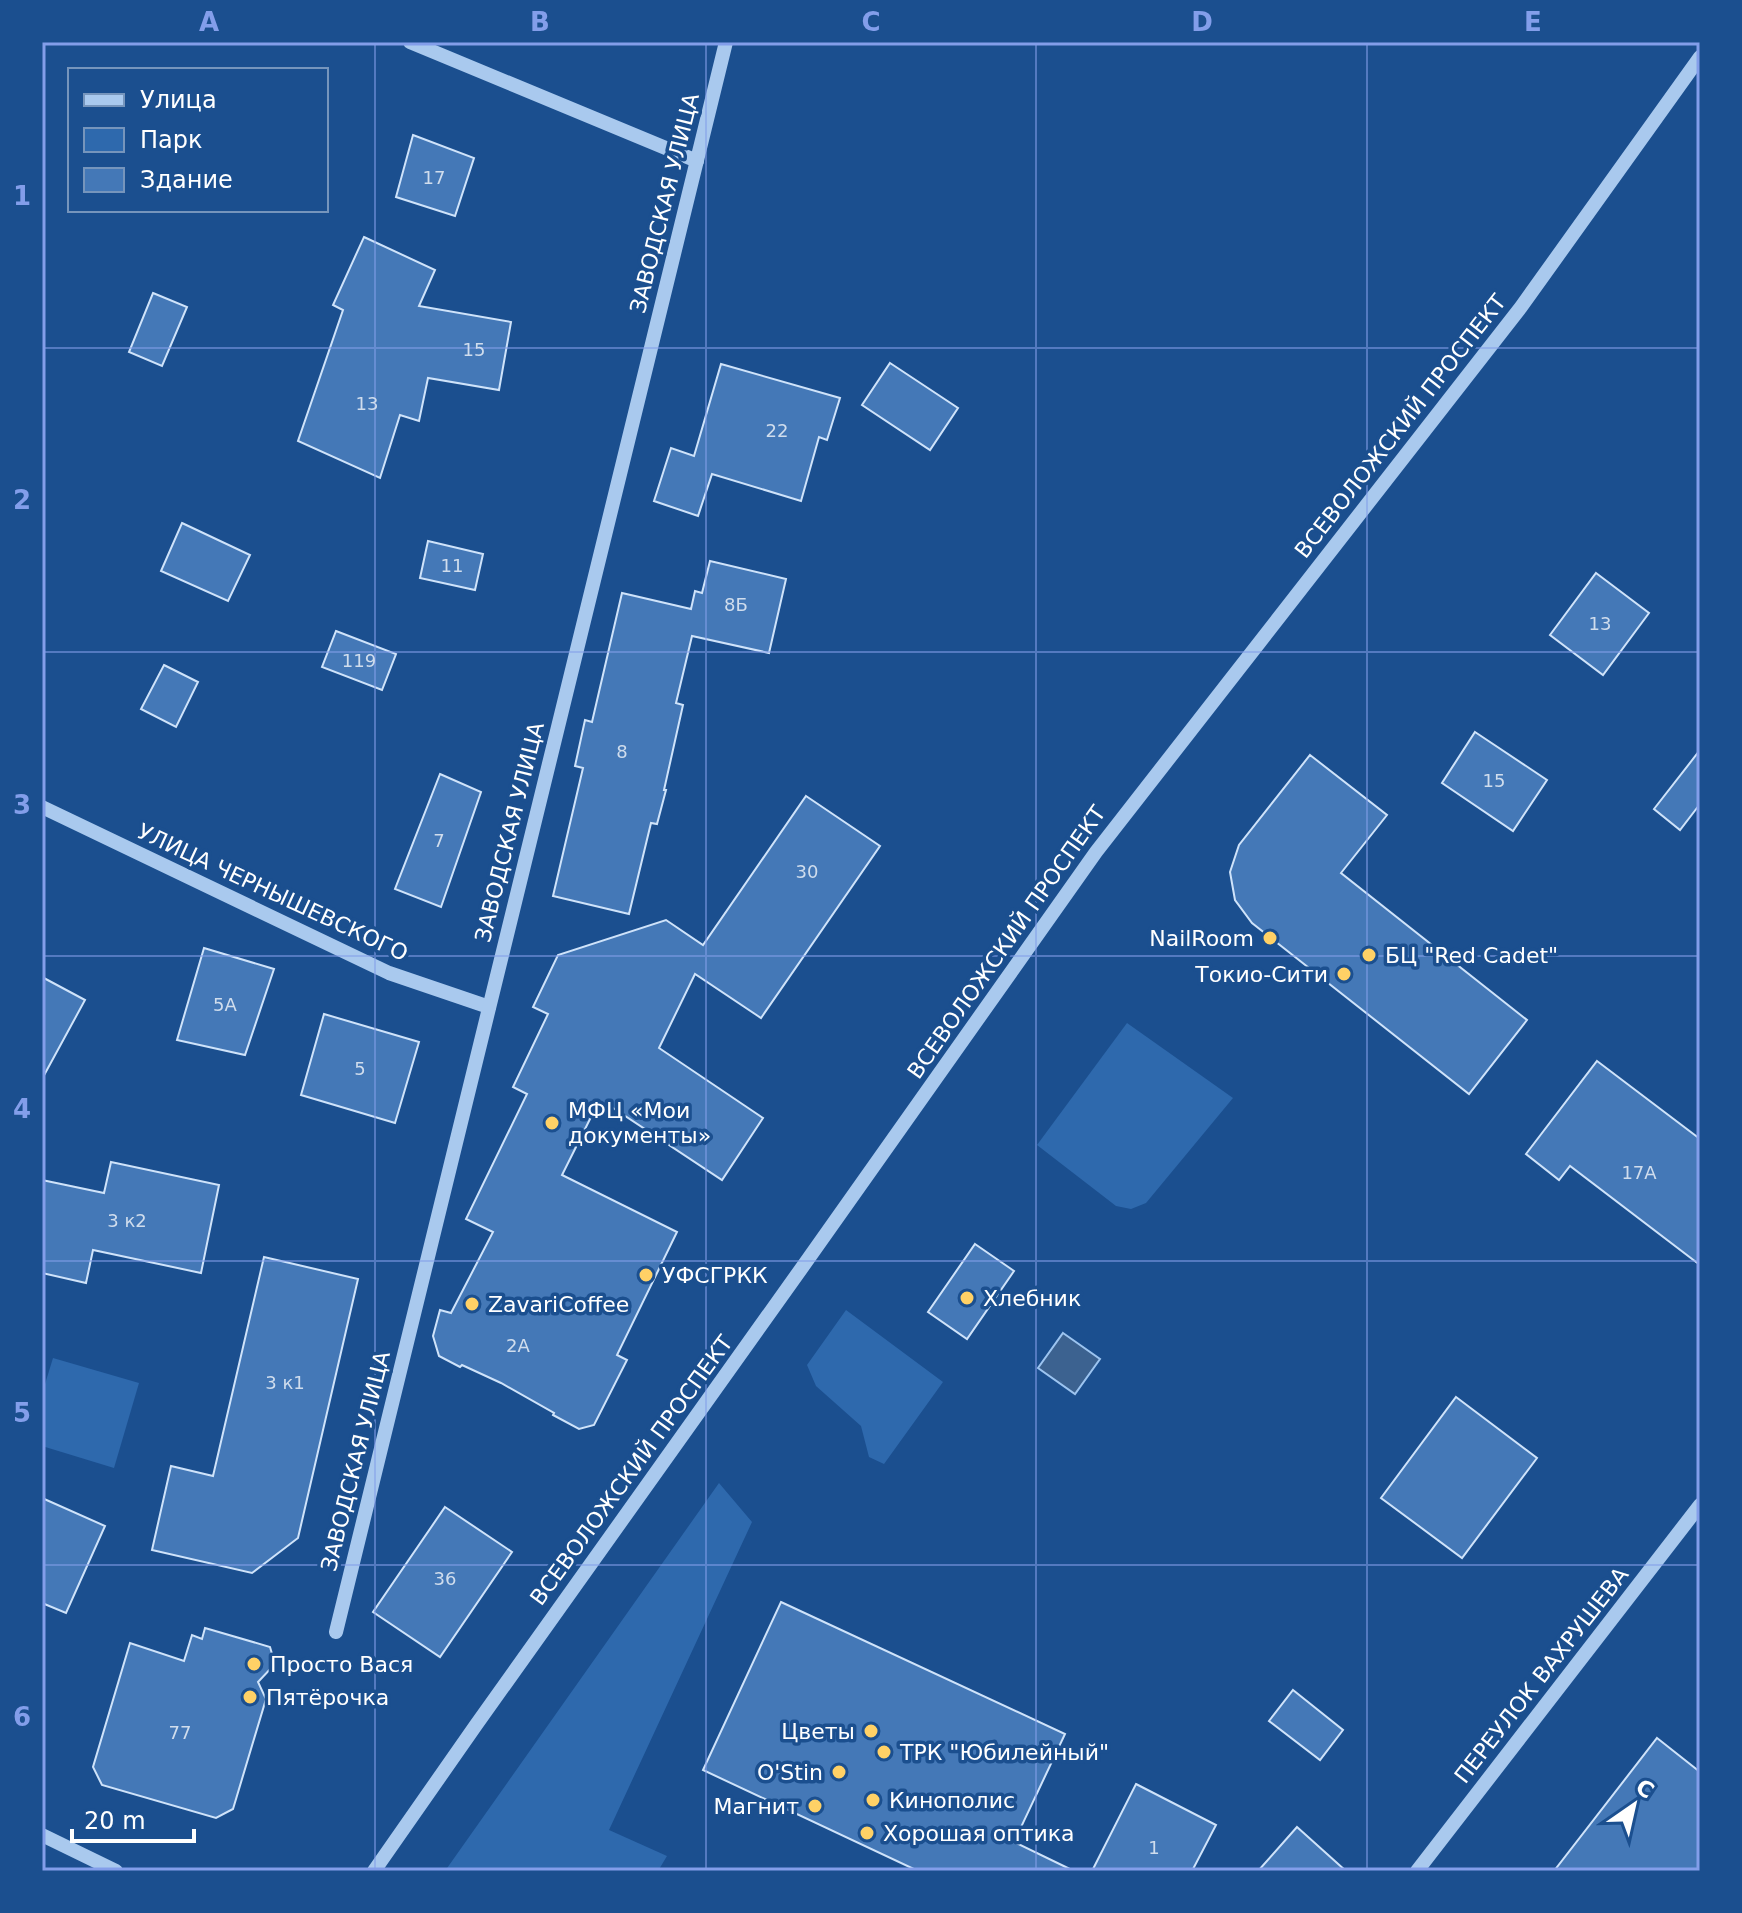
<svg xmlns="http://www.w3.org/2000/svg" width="1742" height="1913" font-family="'DejaVu Sans',sans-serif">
	<rect width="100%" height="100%" fill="#1b4f8f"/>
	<g fill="#2e69ad">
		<polygon points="1127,1023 1233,1098 1146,1203 1131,1209 1116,1206 1037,1145"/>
		<polygon points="846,1310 943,1382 884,1464 869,1457 861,1426 816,1386 807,1365"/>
		<polygon points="53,1358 139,1383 114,1468 42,1446 42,1394"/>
		<polygon points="719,1483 752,1522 609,1830 667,1856 658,1871 445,1871"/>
	</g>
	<polygon fill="#3c6290" stroke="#9cc4f0" stroke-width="2" points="1063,1333 1100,1359 1075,1394 1038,1368"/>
	<g fill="#4478b7" stroke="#cfe3fa" stroke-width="2">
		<polygon points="413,135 474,158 455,216 396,197"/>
		<polygon points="364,237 435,270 419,306 511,322 499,390 428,378 419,421 400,415 380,478 298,441 343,310 333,305"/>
		<polygon points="153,293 187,307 162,366 129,352"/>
		<polygon points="890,363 958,408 930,450 862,405"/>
		<polygon points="721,364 840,398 827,440 819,437 801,501 712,474 698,516 654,501 671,448 694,456"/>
		<polygon points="182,523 250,555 228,601 161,571"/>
		<polygon points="428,541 483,554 475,590 420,578"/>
		<polygon points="710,561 786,579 769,653 692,636 676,703 683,705 664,790 666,790 657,824 651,823 629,914 553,896 583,768 575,766 585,720 592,722 622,593 691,609 695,591 702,593"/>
		<polygon points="1596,573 1649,613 1603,675 1550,635"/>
		<polygon points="336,631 396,654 382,690 322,667"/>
		<polygon points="164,665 198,682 176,727 141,709"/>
		<polygon points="1475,732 1547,780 1513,831 1442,783"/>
		<polygon points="1700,750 1700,804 1680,830 1654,809"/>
		<polygon points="1310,755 1387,815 1341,873 1527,1020 1469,1094 1252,923 1235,900 1230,872 1239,845"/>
		<polygon points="440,774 481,792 441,907 395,889"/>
		<polygon points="806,796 880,846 761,1018 695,974 659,1048 763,1118 722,1180 610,1106 608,1110 597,1105 562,1175 677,1232 617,1355 627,1360 594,1425 579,1429 553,1415 554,1413 501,1383 462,1365 460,1367 439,1356 433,1336 440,1310 451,1313 493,1232 466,1219 527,1094 513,1087 548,1014 533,1007 558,955 666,920 703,945"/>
		<polygon points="204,948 274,969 245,1055 177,1040"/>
		<polygon points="42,977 85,1000 42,1079"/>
		<polygon points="324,1014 419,1042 395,1123 301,1095"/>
		<polygon points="1597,1061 1700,1139 1700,1265 1570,1166 1559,1180 1526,1154"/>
		<polygon points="111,1162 219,1185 201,1273 93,1250 86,1283 42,1273 42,1180 104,1193"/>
		<polygon points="975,1244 1014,1271 967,1339 928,1312"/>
		<polygon points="264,1257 358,1279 298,1538 252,1573 152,1550 171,1466 213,1476"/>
		<polygon points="1456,1397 1537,1458 1462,1558 1381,1498"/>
		<polygon points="42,1498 105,1526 66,1613 42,1603"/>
		<polygon points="445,1507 512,1552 440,1657 373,1612"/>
		<polygon points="781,1602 1065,1734 1014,1842 1074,1871 918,1871 703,1770"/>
		<polygon points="205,1628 270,1647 275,1664 258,1682 266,1699 233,1809 216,1818 102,1785 93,1767 130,1643 184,1661 192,1635 202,1639"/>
		<polygon points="1293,1690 1343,1730 1320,1760 1269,1721"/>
		<polygon points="1657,1738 1700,1772 1700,1871 1554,1871"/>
		<polygon points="1136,1784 1216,1825 1192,1871 1092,1871"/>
		<polygon points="1297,1827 1346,1871 1258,1871"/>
	</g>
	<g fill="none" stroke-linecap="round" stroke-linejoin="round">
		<g stroke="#a9c9ee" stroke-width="14">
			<polyline points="410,42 697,161"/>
			<polyline points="42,807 389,973 489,1007"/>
			<polyline points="336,1632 726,42"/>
			<polyline points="42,1835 116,1871"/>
			<polyline points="374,1871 476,1725 806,1262 1096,852 1521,307 1700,57"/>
			<polyline points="1417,1871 1700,1505"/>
		</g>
	</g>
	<path fill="none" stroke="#839eea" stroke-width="2" stroke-opacity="0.55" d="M 375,42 L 375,1871M 706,42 L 706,1871M 1036,42 L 1036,1871M 1367,42 L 1367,1871M 42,348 L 1700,348M 42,652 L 1700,652M 42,956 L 1700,956M 42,1261 L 1700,1261M 42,1565 L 1700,1565"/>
	<g fill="#ffd166" stroke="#1b4f8f" stroke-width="3">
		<circle cx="1270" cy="938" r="8"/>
		<circle cx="1369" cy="955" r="8"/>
		<circle cx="1344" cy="974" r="8"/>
		<circle cx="552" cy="1123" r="8"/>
		<circle cx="646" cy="1275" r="8"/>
		<circle cx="967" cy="1298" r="8"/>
		<circle cx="472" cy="1304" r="8"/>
		<circle cx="254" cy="1664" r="8"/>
		<circle cx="250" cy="1697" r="8"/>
		<circle cx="871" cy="1731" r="8"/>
		<circle cx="884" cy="1752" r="8"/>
		<circle cx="839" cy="1772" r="8"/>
		<circle cx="873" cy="1800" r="8"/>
		<circle cx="815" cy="1806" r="8"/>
		<circle cx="867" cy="1833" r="8"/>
	</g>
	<g text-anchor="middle" stroke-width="7" stroke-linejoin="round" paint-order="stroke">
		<g font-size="18" fill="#d0dded">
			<text x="434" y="184">17</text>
			<text x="474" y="356">15</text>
			<text x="367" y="410">13</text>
			<text x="777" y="437">22</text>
			<text x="452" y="572">11</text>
			<text x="736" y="611">8Б</text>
			<text x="1600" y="630">13</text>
			<text x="359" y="667">119</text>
			<text x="622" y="758">8</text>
			<text x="1494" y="787">15</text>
			<text x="439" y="847">7</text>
			<text x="807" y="878">30</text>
			<text x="225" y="1011">5А</text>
			<text x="360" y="1075">5</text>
			<text x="1639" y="1179">17А</text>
			<text x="127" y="1227">3 к2</text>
			<text x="518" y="1352">2А</text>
			<text x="285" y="1389">3 к1</text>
			<text x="445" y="1585">36</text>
			<text x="180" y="1739">77</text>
			<text x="1154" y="1854">1</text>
		</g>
		<g font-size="22" fill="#fff" stroke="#1b4f8f">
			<text transform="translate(664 203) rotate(-76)" y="8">ЗАВОДСКАЯ УЛИЦА</text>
			<text transform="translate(1400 426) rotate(-52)" y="8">ВСЕВОЛОЖСКИЙ ПРОСПЕКТ</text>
			<text transform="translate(509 832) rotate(-76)" y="8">ЗАВОДСКАЯ УЛИЦА</text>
			<text transform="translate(273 892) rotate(25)" y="8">УЛИЦА ЧЕРНЫШЕВСКОГО</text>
			<text transform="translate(1006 942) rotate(-55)" y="8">ВСЕВОЛОЖСКИЙ ПРОСПЕКТ</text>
			<text transform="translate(355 1461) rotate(-76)" y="8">ЗАВОДСКАЯ УЛИЦА</text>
			<text transform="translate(631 1470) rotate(-54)" y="8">ВСЕВОЛОЖСКИЙ ПРОСПЕКТ</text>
			<text transform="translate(1541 1675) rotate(-52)" y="8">ПЕРЕУЛОК ВАХРУШЕВА</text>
		</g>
		<g font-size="22" fill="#fff" stroke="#1b4f8f" text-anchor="start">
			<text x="1254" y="946" text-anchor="end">NailRoom</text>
			<text x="1385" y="963">БЦ "Red Cadet"</text>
			<text x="1328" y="982" text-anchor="end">Токио-Сити</text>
			<text x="568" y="1118">МФЦ «Мои<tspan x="568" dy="25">документы»</tspan></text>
			<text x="662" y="1283">УФСГРКК</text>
			<text x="983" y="1306">Хлебник</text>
			<text x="488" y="1312">ZavariCoffee</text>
			<text x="270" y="1672">Просто Вася</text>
			<text x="266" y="1705">Пятёрочка</text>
			<text x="855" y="1739" text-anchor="end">Цветы</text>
			<text x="900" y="1760">ТРК "Юбилейный"</text>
			<text x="823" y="1780" text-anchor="end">O'Stin</text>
			<text x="889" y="1808">Кинополис</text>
			<text x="799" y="1814" text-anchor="end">Магнит</text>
			<text x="883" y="1841">Хорошая оптика</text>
		</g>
	</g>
	<rect width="1742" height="1913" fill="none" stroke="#1b4f8f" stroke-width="88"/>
	<rect x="68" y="68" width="260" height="144" fill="#1b4f8f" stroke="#7695bc" stroke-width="2"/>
	<rect x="84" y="94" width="40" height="12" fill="#a9c9ee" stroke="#7695bc" stroke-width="2"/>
	<text x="140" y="108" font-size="24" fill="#ffffff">Улица</text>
	<rect x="84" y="128" width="40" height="24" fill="#2e69ad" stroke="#7695bc" stroke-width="2"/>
	<text x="140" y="148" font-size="24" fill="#ffffff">Парк</text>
	<rect x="84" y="168" width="40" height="24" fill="#4478b7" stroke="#7695bc" stroke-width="2"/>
	<text x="140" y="188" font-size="24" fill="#ffffff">Здание</text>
	<g transform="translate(1634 1805) rotate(34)" stroke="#1b4f8f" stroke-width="6" paint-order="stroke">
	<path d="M0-6L14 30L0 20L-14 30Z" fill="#ffffff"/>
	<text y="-12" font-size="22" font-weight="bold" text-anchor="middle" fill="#ffffff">С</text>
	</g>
	<path d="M72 1829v12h122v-12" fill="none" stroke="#ffffff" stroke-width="4"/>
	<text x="84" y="1829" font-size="24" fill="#ffffff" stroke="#1b4f8f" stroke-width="6" paint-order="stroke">20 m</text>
	<rect x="44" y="44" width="1654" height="1825" fill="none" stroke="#839eea" stroke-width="3"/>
	<g font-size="26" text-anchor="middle" font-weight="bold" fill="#839eea">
		<text x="209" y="31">A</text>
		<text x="540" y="31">B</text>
		<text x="871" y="31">C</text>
		<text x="1202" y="31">D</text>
		<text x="1533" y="31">E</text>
		<text x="22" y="205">1</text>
		<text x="22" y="509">2</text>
		<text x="22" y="814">3</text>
		<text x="22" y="1118">4</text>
		<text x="22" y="1422">5</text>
		<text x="22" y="1726">6</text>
	</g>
</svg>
